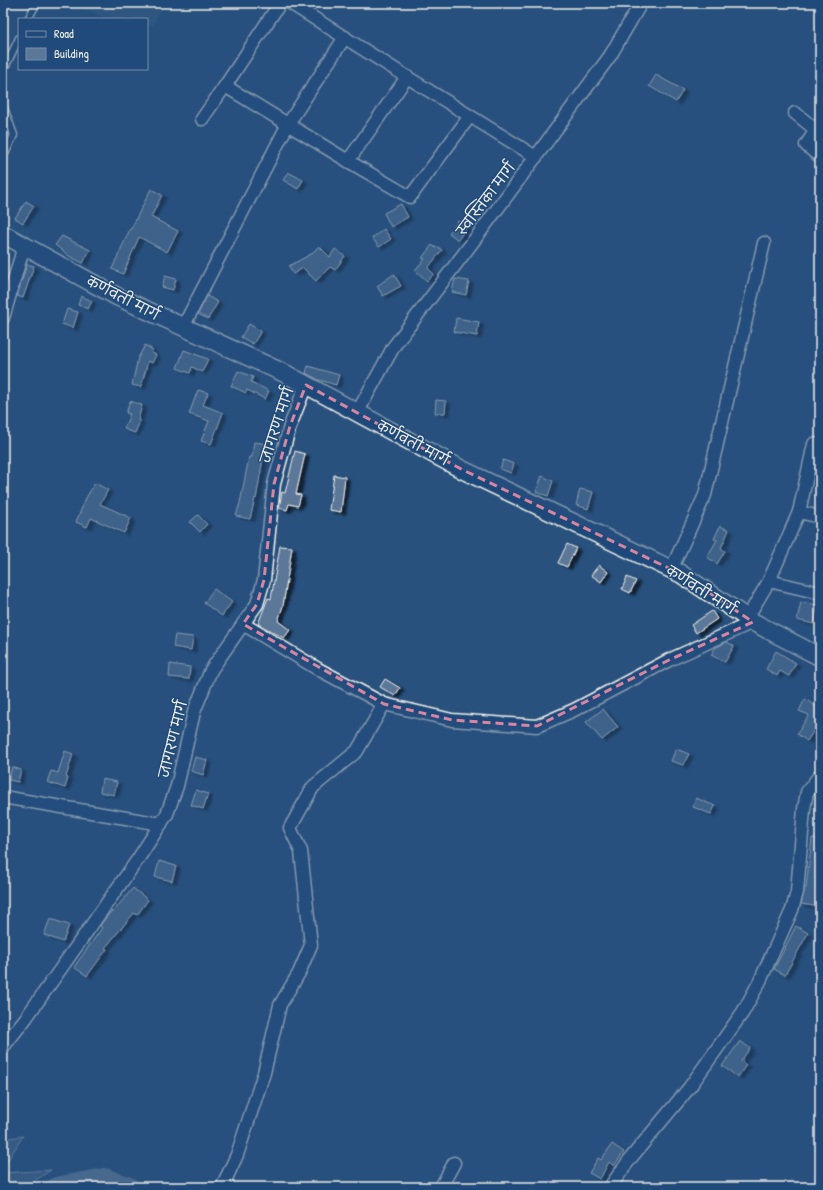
<svg xmlns="http://www.w3.org/2000/svg" width="823" height="1190" font-family="'Patrick Hand','Playpen Sans Deva',sans-serif">
	<defs>
		<filter id="shadow"><feDropShadow dx="4.5" dy="2.5" stdDeviation="1" flood-color="#0009"/></filter>
	</defs>
	<rect width="100%" height="100%" fill="#28517e"/>
	<filter id="ink" filterUnits="userSpaceOnUse"><feTurbulence type="fractalNoise" baseFrequency=".025" numOctaves="2"/><feDisplacementMap in="SourceGraphic" scale="8" xChannelSelector="R" yChannelSelector="G"/><feConvolveMatrix kernelMatrix="1 2 1 2 8 2 1 2 1" color-interpolation-filters="sRGB"/></filter>
	<g filter="url(#ink)">
		<polygon fill="#375d86" points="74,3 163,3 153,26 147,25 147,19 107,19"/>
		<g fill="#45688e" stroke="#9cacbb">
			<polygon points="23,1136 3,1168 3,1139"/>
			<polygon points="51,1170 25,1187 3,1187 3,1173"/>
		</g>
		<g fill="none" stroke-linecap="round" stroke-linejoin="round">
			<polyline stroke="#6e88a2" stroke-width="20" points="56,1187 104,1178 129,1187"/>
		</g>
		<g fill="#5b7899" stroke="#f4f1e8" filter="url(#shadow)">
			<polygon points="656,75 683,90 676,102 649,86"/>
			<polygon points="288,172 303,180 298,189 283,180"/>
			<polygon points="151,189 162,195 151,217 178,231 167,252 139,237 123,274 112,269 130,229 131,229"/>
			<polygon points="26,201 34,206 23,223 15,218"/>
			<polygon points="401,204 408,217 391,227 384,213"/>
			<polygon points="458,221 467,227 458,240 449,233"/>
			<polygon points="384,229 391,239 379,247 372,238"/>
			<polygon points="62,236 90,250 83,263 69,256 55,245"/>
			<polygon points="432,245 436,248 437,246 442,250 428,268 434,274 427,281 415,270 425,259 422,258"/>
			<polygon points="319,246 330,257 335,249 345,256 335,270 330,267 316,281 303,268 293,274 289,266 311,254"/>
			<polygon points="27,264 34,266 23,298 17,296"/>
			<polygon points="394,274 401,286 383,296 377,286"/>
			<polygon points="165,276 176,279 173,290 162,287"/>
			<polygon points="455,279 469,281 466,295 452,292"/>
			<polygon points="81,296 92,301 88,309 78,305"/>
			<polygon points="207,296 218,302 208,319 198,314"/>
			<polygon points="67,309 78,312 73,328 62,324"/>
			<polygon points="456,318 479,322 477,336 454,332"/>
			<polygon points="249,324 261,331 253,344 241,337"/>
			<polygon points="145,345 153,350 151,352 156,355 152,363 148,361 141,387 132,385 138,358"/>
			<polygon points="184,350 208,359 202,372 192,367 190,373 177,368"/>
			<polygon points="308,366 339,375 336,385 319,380 306,373"/>
			<polygon points="238,371 253,377 251,382 269,391 265,399 247,390 246,393 231,386"/>
			<polygon points="198,390 208,393 203,405 223,413 211,444 201,441 209,421 189,414"/>
			<polygon points="436,400 446,401 445,413 435,413"/>
			<polygon points="130,401 142,405 138,420 140,421 135,433 124,429 130,414 126,413"/>
			<polygon points="254,442 268,444 266,453 264,453 256,499 255,498 250,519 236,516 240,503 249,457 252,457"/>
			<polygon points="295,451 305,454 296,494 301,495 298,506 289,504 287,510 279,508 280,503 282,492 285,493"/>
			<polygon points="503,460 514,464 511,473 500,469"/>
			<polygon points="334,475 345,477 341,512 329,510"/>
			<polygon points="542,476 553,481 548,496 536,492"/>
			<polygon points="95,483 108,490 100,504 131,518 124,533 91,518 87,527 76,522 86,498"/>
			<polygon points="580,489 593,492 588,509 576,505"/>
			<polygon points="198,515 207,524 200,532 190,522"/>
			<polygon points="720,526 729,530 721,548 725,551 717,564 707,557 717,540 714,539"/>
			<polygon points="567,544 576,548 567,567 558,563"/>
			<polygon points="280,546 292,547 283,606 278,621 290,630 284,638 258,624 268,598 271,599"/>
			<polygon points="599,565 608,572 601,582 591,575"/>
			<polygon points="627,577 636,581 630,593 622,589"/>
			<polygon points="214,589 232,602 222,616 204,603"/>
			<polygon points="801,602 817,605 814,624 797,620"/>
			<polygon points="712,611 717,619 696,633 691,625"/>
			<polygon points="175,635 193,637 191,650 173,647"/>
			<polygon points="727,642 734,646 725,662 711,655 715,648"/>
			<polygon points="776,651 796,663 789,676 780,671 777,676 766,669"/>
			<polygon points="170,664 190,667 189,679 169,677"/>
			<polygon points="385,679 400,688 395,696 380,687"/>
			<polygon points="805,699 820,709 820,721 807,741 797,734 809,715 799,711"/>
			<polygon points="603,709 618,727 602,740 586,722"/>
			<polygon points="676,749 689,754 683,765 671,761"/>
			<polygon points="65,751 73,754 66,777 68,778 65,788 47,782 51,771 58,773"/>
			<polygon points="195,757 207,760 203,775 191,771"/>
			<polygon points="12,767 21,770 18,782 9,780"/>
			<polygon points="102,779 117,782 114,795 100,792"/>
			<polygon points="196,790 208,794 203,809 191,805"/>
			<polygon points="696,798 715,806 711,814 693,807"/>
			<polygon points="812,838 820,839 820,868 817,890 820,890 820,907 801,904 805,888 806,888"/>
			<polygon points="159,861 176,866 172,881 155,877"/>
			<polygon points="133,888 148,900 137,915 134,913 105,948 107,949 87,976 74,967 102,928 100,926 104,920 112,911 113,912"/>
			<polygon points="50,919 69,925 63,942 44,935"/>
			<polygon points="796,926 808,933 785,975 774,969"/>
			<polygon points="740,1041 750,1048 741,1061 746,1065 738,1077 722,1066"/>
			<polygon points="612,1144 624,1152 614,1166 609,1162 600,1179 589,1173 598,1158 601,1160"/>
		</g>
		<g fill="none" stroke-linecap="round" stroke-linejoin="round">
			<defs>
				<g id="lane">
					<polyline points="28,19 37,3"/>
					<polyline points="3,72 19,38"/>
					<polyline points="3,105 14,135 3,158"/>
				</g>
				<g id="street">
					<polyline points="290,3 407,77 536,157"/>
					<polyline points="225,86 348,161 410,197 470,116"/>
					<polyline points="795,113 816,130 806,145 820,157"/>
					<polyline points="202,119 225,86 280,3"/>
					<polyline points="348,161 407,77"/>
					<polyline points="3,318 24,246"/>
					<polyline points="183,327 288,124 345,37"/>
					<polyline points="357,413 394,346 478,235 610,56 641,3"/>
					<polyline points="799,512 820,517"/>
					<polyline points="671,570 705,495 764,243"/>
					<polyline points="769,581 820,593"/>
					<polyline points="747,618 769,581 799,512 814,444 820,445"/>
					<polyline points="243,624 318,669 384,704 452,720 537,726 574,710 669,660 753,622"/>
					<polyline points="3,797 161,824"/>
					<polyline points="3,1047 26,1018 138,859 167,814 177,786 194,712 211,670 257,604 264,580 274,484 290,426 306,385"/>
					<polyline points="222,1187 237,1155 264,1073 280,1005 299,973 311,945 301,851 290,828 313,787 357,751 384,704"/>
					<polyline points="441,1187 454,1163"/>
					<polyline points="610,1187 630,1159 689,1088 743,1012 760,981 792,910 797,892 804,809 807,792 820,775"/>
				</g>
				<polyline id="secondary" points="3,234 118,297 286,374 463,470 681,574 753,622 820,657"/>
			</defs>
			<use href="#lane" stroke="#f4f1e8" stroke-width="9"/>
			<use href="#street" stroke="#f4f1e8" stroke-width="15"/>
			<use href="#secondary" stroke="#f4f1e8" stroke-width="20"/>
			<use href="#lane" stroke="#1f4a7a" stroke-width="6"/>
			<use href="#street" stroke="#1f4a7a" stroke-width="12"/>
			<use href="#secondary" stroke="#1f4a7a" stroke-width="17"/>
		</g>
	</g>
	<path d="M0 0H823V1190H0ZM 306,385 L 463,470 L 681,574 L 753,622 L 669,660 L 537,726 L 452,720 L 384,704 L 243,624 L 257,604 L 264,580 L 274,484 L 290,426 Z" fill="#28517e" fill-opacity=".55" fill-rule="evenodd"/>
	<path fill="none" stroke="#db84a2" stroke-width="3" stroke-dasharray="8 5" stroke-linejoin="round" d="M 306,385 L 463,470 L 681,574 L 753,622 L 669,660 L 537,726 L 452,720 L 384,704 L 243,624 L 257,604 L 264,580 L 274,484 L 290,426 Z"/>
	<g text-anchor="middle" stroke-width="3" stroke-linejoin="round" paint-order="stroke">
		<g font-size="14" fill="#f4f1e8" stroke="#1f4a7a">
			<text transform="translate(486 199) rotate(-53)" y="5">स्वस्तिका मार्ग</text>
			<text transform="translate(123 298) rotate(27)" y="5">कर्णवती मार्ग</text>
			<text transform="translate(277 425) rotate(-72)" y="5">जागरण मार्ग</text>
			<text transform="translate(413 443) rotate(28)" y="5">कर्णवती मार्ग</text>
			<text transform="translate(701 590) rotate(32)" y="5">कर्णवती मार्ग</text>
			<text transform="translate(173 739) rotate(-76)" y="5">जागरण मार्ग</text>
		</g>
	</g>
	<rect width="823" height="1190" fill="none" stroke="#1f4a7a" stroke-width="16"/>
	<rect x="8" y="8" width="807" height="1174" fill="none" stroke="#f4f1e8" stroke-width="1.5" filter="url(#ink)"/>
	<rect x="18" y="18" width="130" height="52" fill="#1f4a7a" stroke="#748da6"/>
	<rect x="26" y="31" width="20" height="6" fill="#1f4a7a" stroke="#748da6"/>
	<text x="54" y="38" font-size="12" fill="#f4f1e8">Road</text>
	<rect x="26" y="48" width="20" height="12" fill="#5b7899" stroke="#748da6"/>
	<text x="54" y="58" font-size="12" fill="#f4f1e8">Building</text>
</svg>
